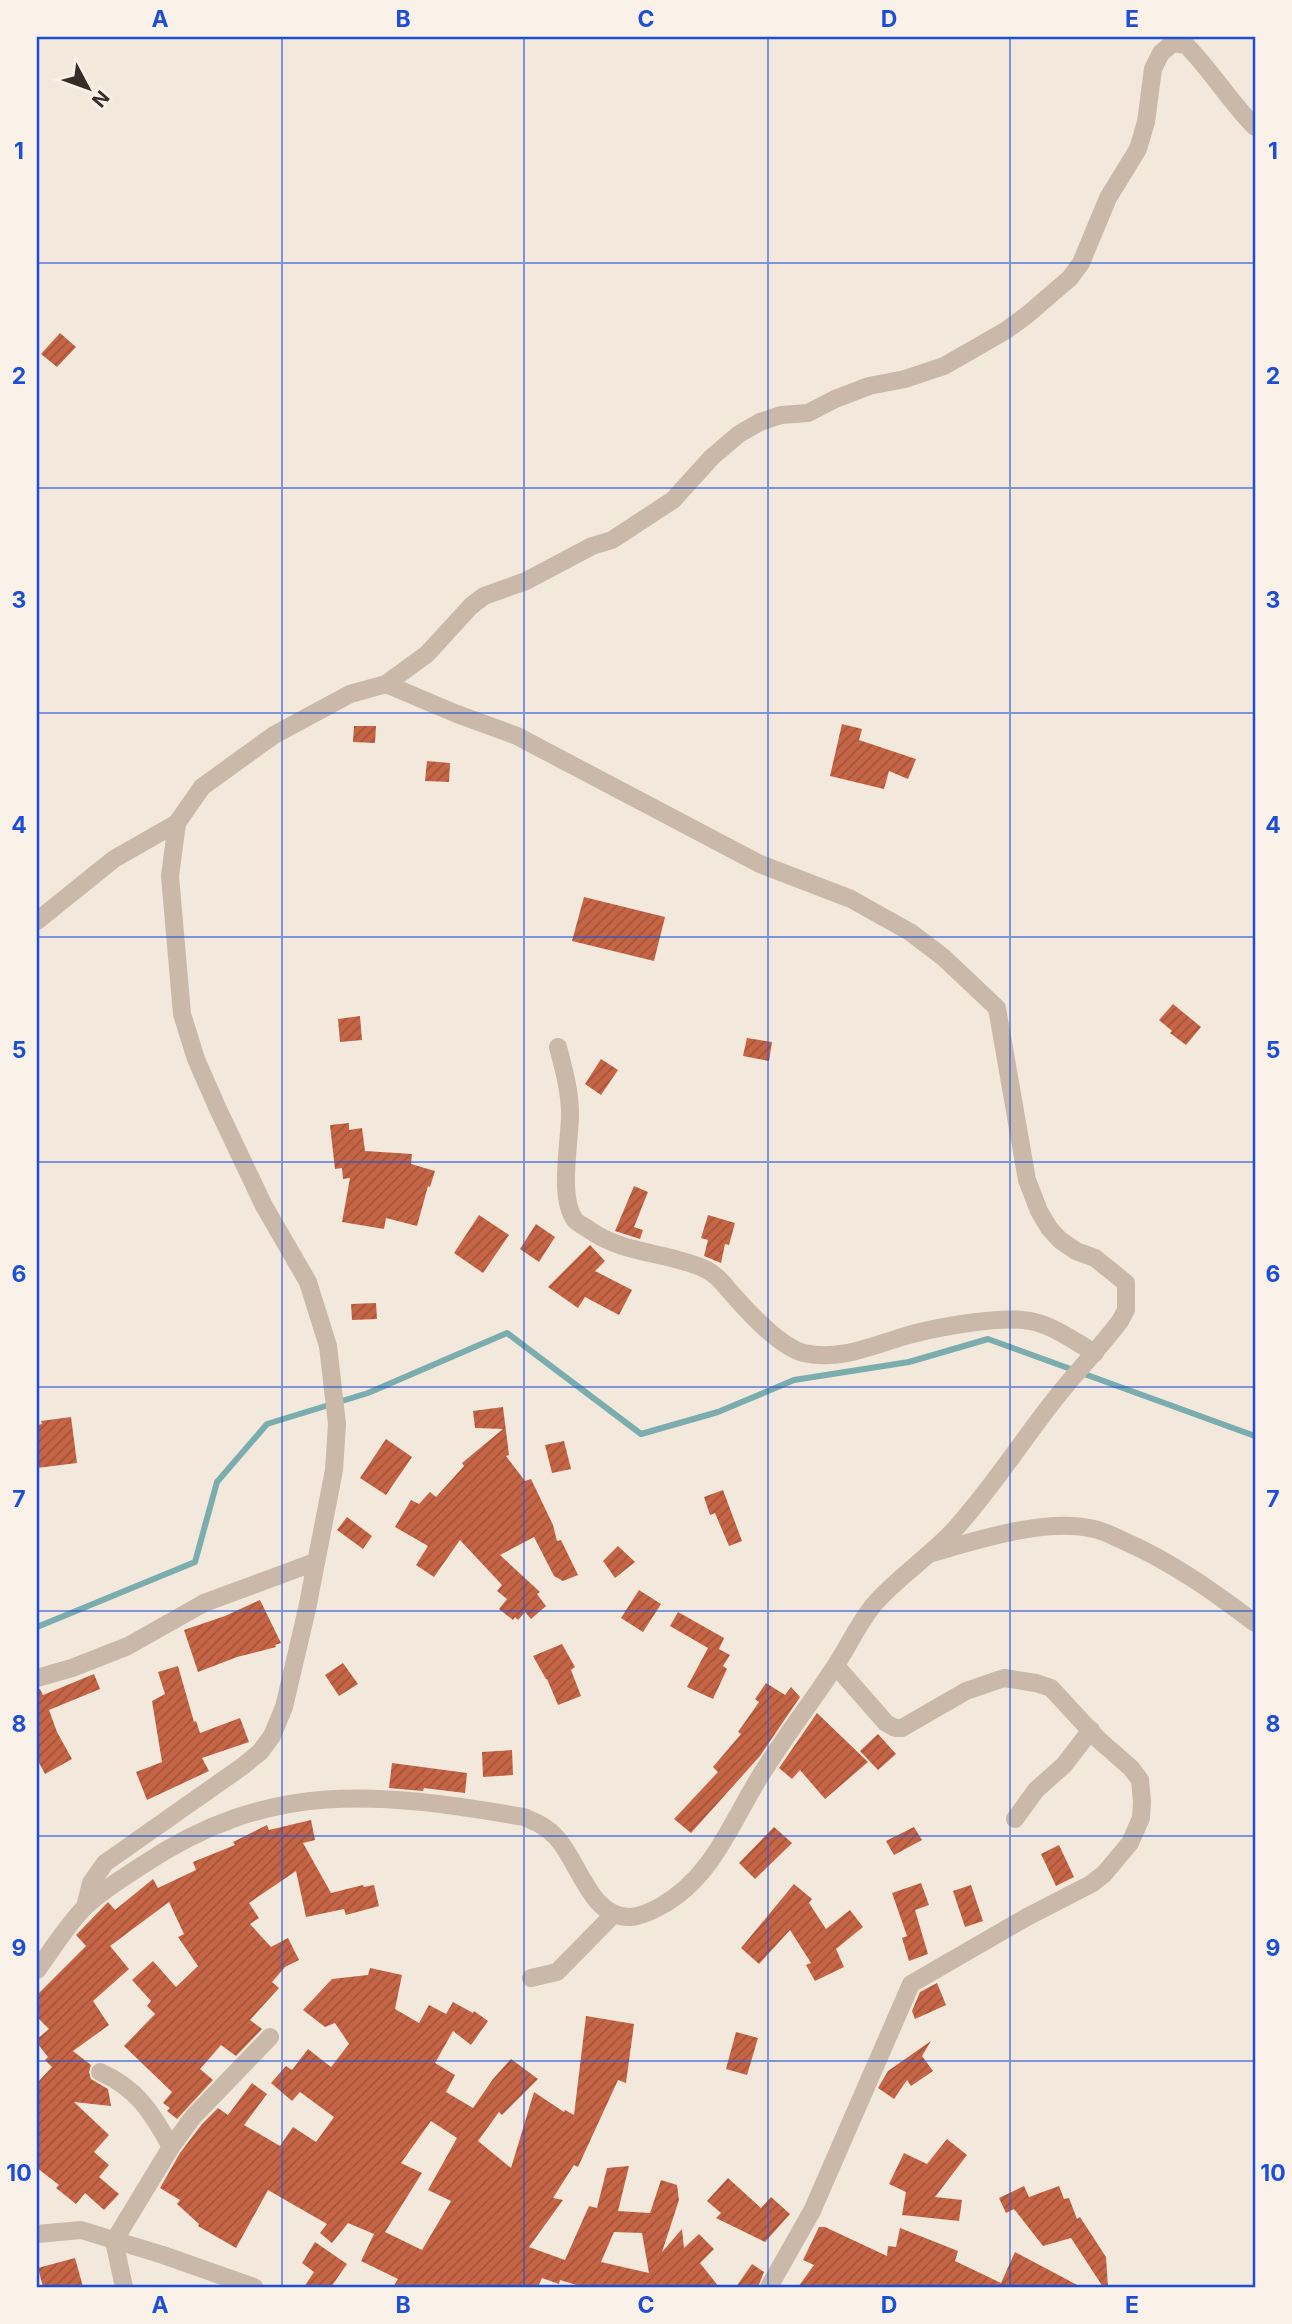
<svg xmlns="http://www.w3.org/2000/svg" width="1292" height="2324" font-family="Inter,sans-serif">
	<defs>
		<pattern id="building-hatch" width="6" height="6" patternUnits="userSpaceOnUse" patternTransform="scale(1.75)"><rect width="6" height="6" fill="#c66546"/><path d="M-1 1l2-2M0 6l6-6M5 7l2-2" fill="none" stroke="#a2543a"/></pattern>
	</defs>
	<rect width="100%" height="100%" fill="#f2e8dc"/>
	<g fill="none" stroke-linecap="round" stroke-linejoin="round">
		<polyline stroke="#7badaf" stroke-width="6" points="37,1627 195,1562 217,1482 267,1424 368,1393 507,1333 641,1434 718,1412 794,1380 909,1362 988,1339 1255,1436"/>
	</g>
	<g fill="url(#building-hatch)" fill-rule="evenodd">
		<polygon points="60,333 76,347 57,367 41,354"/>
		<polygon points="842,724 862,729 859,740 916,759 908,779 889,771 884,789 830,776"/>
		<polygon points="354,726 376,726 375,743 353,742"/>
		<polygon points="427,761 450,763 449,782 425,781"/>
		<polygon points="584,897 665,917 654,961 572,941"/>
		<polygon points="1173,1004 1201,1027 1186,1045 1170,1033 1172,1031 1159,1020"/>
		<polygon points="360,1016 362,1040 340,1042 338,1019"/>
		<polygon points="747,1038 772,1042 769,1061 743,1056"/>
		<polygon points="601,1059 618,1070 601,1095 585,1084"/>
		<polygon points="349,1123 349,1130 362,1128 365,1151 412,1154 411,1164 435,1171 430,1187 428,1186 417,1226 386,1218 384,1229 342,1222 350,1178 343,1179 342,1168 335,1169 330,1125"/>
		<polygon points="634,1186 648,1192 634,1227 643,1230 640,1239 615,1231"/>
		<polygon points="479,1215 509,1235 483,1273 454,1253"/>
		<polygon points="708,1215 735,1223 729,1245 725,1244 721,1263 704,1256 708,1240 701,1238"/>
		<polygon points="536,1224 555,1237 539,1262 520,1249"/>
		<polygon points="590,1245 605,1261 595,1271 632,1290 619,1315 585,1297 578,1308 548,1287"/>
		<polygon points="376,1303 377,1319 352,1320 351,1304"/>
		<polygon points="503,1407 509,1455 506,1456 525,1481 531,1479 553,1525 557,1541 561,1540 578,1575 563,1581 554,1576 534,1537 500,1555 540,1592 537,1594 546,1606 531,1619 525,1612 518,1620 515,1617 513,1620 499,1609 507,1599 497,1591 502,1585 460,1540 434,1577 416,1565 428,1546 395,1527 411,1500 419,1504 430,1492 436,1497 464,1466 462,1463 503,1429 475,1428 473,1411"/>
		<polygon points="71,1417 77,1463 37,1468 37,1425 42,1424 41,1421"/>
		<polygon points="386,1439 412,1457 386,1495 360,1478"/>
		<polygon points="564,1441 571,1469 552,1473 545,1445"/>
		<polygon points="723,1490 742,1541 729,1546 715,1513 710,1515 704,1497"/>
		<polygon points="347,1517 372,1536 363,1549 337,1530"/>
		<polygon points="618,1546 635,1562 615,1578 603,1561"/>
		<polygon points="639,1590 661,1604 643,1632 621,1618"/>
		<polygon points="260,1600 281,1643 275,1645 276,1647 237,1657 198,1672 184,1630 225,1616"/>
		<polygon points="678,1612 724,1638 719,1649 730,1655 723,1666 727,1669 713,1699 687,1687 708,1648 670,1626"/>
		<polygon points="562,1644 575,1667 571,1670 581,1696 558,1705 547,1679 546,1679 533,1656"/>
		<polygon points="343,1663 358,1684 339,1696 325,1675"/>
		<polygon points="178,1666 194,1722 196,1721 200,1733 240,1718 249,1742 202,1758 209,1771 147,1800 136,1772 162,1762 152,1701 165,1694 158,1672"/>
		<polygon points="94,1674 100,1689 49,1710 57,1732 72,1759 45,1774 37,1759 37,1689 40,1689 43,1695"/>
		<polygon points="766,1683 785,1695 791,1687 800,1697 760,1756 691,1833 674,1819 718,1772 713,1767 741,1734 738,1732 759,1702 755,1699"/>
		<polygon points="817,1713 868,1762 825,1799 800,1770 792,1779 779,1768"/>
		<polygon points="878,1734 896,1754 878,1770 860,1751"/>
		<polygon points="512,1750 513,1775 483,1777 482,1752"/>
		<polygon points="392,1763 467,1773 465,1793 424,1788 423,1791 389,1788"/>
		<polygon points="311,1820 315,1840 303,1843 331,1893 363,1885 364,1887 374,1885 379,1906 346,1915 344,1909 306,1917 296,1871 249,1903 259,1918 250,1924 271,1947 288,1938 299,1960 285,1967 272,1982 279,1988 250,2020 262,2029 236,2056 221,2045 200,2069 213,2080 177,2119 167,2111 170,2108 163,2103 172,2092 124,2046 155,2014 147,2006 151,2001 132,1980 153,1961 176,1987 198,1966 178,1937 184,1934 169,1902 110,1946 129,1969 93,2001 109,2025 73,2051 91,2065 89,2072 91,2079 108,2089 111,2106 74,2102 109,2135 94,2152 109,2165 99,2177 119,2194 104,2210 85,2193 76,2204 56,2188 59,2185 37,2168 37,2083 52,2067 45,2060 48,2057 37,2043 37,2039 49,2029 37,2017 37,1995 86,1946 76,1935 108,1902 115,1910 153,1879 158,1888 196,1870 193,1862 235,1845 233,1842 267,1825 269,1830"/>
		<polygon points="774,1827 792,1843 755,1879 739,1863"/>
		<polygon points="914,1827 922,1840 894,1855 886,1841"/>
		<polygon points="1059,1845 1074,1877 1056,1886 1041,1854"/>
		<polygon points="921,1883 929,1905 915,1910 928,1954 909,1961 902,1938 907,1936 892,1893"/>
		<polygon points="794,1884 812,1899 809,1903 826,1929 850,1910 863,1927 836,1949 844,1967 815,1981 806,1965 811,1963 790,1930 759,1964 741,1948"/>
		<polygon points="971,1885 983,1921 965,1927 953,1891"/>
		<path d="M 370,1968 L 402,1975 L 395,2009 L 419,2023 L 429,2005 L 446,2014 L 453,2002 L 473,2013 L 474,2011 L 488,2021 L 471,2045 L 453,2031 L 435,2063 L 455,2075 L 446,2092 L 473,2108 L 493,2079 L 511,2059 L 538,2079 L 502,2115 L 499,2112 L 478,2141 L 511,2168 L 534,2092 L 564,2112 L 565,2110 L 574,2115 L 586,2016 L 634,2024 L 626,2083 L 618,2080 L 578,2167 L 574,2165 L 553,2198 L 563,2200 L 529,2247 L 565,2260 L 589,2206 L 597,2208 L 607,2168 L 629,2166 L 618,2211 L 650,2213 L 661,2180 L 677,2185 L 679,2200 L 662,2252 L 682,2229 L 684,2248 L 699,2234 L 714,2249 L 700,2263 L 719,2287 L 583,2287 L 560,2280 L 559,2284 L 542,2278 L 538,2287 L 393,2287 L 398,2279 L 361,2261 L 374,2234 L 348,2223 L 332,2243 L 320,2233 L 327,2224 L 268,2190 L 236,2248 L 198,2226 L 199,2224 L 177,2204 L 180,2200 L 160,2188 L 180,2153 L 202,2124 L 218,2108 L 228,2115 L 252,2083 L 267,2094 L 244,2125 L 280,2146 L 293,2127 L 316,2142 L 334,2117 L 300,2092 L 292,2101 L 271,2083 L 286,2066 L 292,2070 L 308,2049 L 331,2067 L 349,2044 L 335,2023 L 325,2027 L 303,2010 L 332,1979 L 368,1975 ZM 431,2121 L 457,2138 L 428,2190 L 451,2201 L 422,2250 L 385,2232 L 422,2173 L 401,2163 ZM 614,2232 L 642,2233 L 649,2273 L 601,2262 Z"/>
		<polygon points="937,1983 946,2005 915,2019 912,2011 920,1992"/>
		<polygon points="736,2032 758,2038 747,2075 726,2069"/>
		<polygon points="931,2041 922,2056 933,2071 911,2086 907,2080 894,2099 878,2088 888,2071"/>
		<polygon points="947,2139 967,2155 935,2197 962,2200 959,2221 902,2215 906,2192 889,2184 904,2153 927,2164"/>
		<polygon points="728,2178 761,2208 771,2197 790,2214 765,2242 716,2218 721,2213 707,2201"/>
		<polygon points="1024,2186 1029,2197 1059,2186 1064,2199 1069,2198 1077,2219 1080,2217 1106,2257 1108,2287 1103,2287 1071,2238 1043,2246 1014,2209 1006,2213 999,2198"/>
		<polygon points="819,2227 825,2227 887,2256 888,2246 896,2247 900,2228 958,2251 955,2261 1001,2283 1015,2252 1081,2287 798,2287 814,2265 803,2260"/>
		<polygon points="315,2242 347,2264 331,2287 304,2287 314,2272 302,2263"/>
		<polygon points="75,2258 83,2287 43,2287 38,2268"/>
		<polygon points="752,2264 764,2272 758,2287 736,2287"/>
	</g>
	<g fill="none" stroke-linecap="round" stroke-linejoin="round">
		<g stroke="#cab8a8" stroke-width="18">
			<path d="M 386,684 L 427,654 L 471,606 L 484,596 L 526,581 L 592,546 L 612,540 L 673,500 L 712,457 L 739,434 L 760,422 L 781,415 L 808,413 L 835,399 L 869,386 L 905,379 L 944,366 L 1005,331 L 1027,315 L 1070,278 L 1081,263 L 1108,198 L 1138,149 L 1146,122 L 1153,69 L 1161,53 L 1173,43 L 1186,45 C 1211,70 1230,102 1255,127"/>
			<path d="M 37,921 L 114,859 L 177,823 L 202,787 L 274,735 L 350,694 L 386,684 L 457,714 L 517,736 L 760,864 L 851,899 L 910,932 L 943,957 L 997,1008 L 1027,1180 L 1039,1211 L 1049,1228 L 1060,1240 L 1076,1251 L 1095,1258 L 1126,1283 L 1126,1310 L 1120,1321 C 1100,1348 1076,1372 1055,1399 C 1021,1442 992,1488 955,1529 C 931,1555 901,1575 877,1601 C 859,1621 849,1646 834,1668 C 813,1700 789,1731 768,1764 C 734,1813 717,1875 661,1906 C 652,1911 642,1916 631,1917 C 590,1919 579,1860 555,1836 C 546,1826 535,1822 524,1817 C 378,1792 270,1779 141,1866 C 123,1878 101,1891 85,1907 C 67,1925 52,1950 37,1970"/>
			<path d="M 558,1047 C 564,1070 570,1091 570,1115 C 570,1142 558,1197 575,1220 C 577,1223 584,1226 588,1229 C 622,1254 667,1252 703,1268 C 717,1274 725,1286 734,1296 C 750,1314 780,1347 804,1353 C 838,1361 869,1347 902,1337 C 931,1328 993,1317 1023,1320 C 1049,1322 1072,1340 1095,1353"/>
			<path d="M 932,1553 C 977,1540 1048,1517 1094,1529 C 1104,1531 1115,1537 1124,1541 C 1172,1562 1214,1592 1255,1623"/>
			<polyline points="37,1678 72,1668 128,1646 204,1603 315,1562"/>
			<polyline points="1015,1819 1036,1790 1064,1765 1091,1730"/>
			<polyline points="85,1907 91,1883 105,1863 243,1766 260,1752 272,1736 284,1707 307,1609 334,1470 337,1424 328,1346 308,1282 264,1206 217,1107 196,1059 182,1014 170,876 177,823"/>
			<polyline points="531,1978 557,1972 614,1914"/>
			<path d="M 100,2072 C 137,2088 152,2113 171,2147"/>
			<polyline points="37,2234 81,2230 163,2255 254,2287"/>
			<polyline points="124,2287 114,2241 171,2147 193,2117 270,2037"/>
			<polyline points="769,2287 812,2211 911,1984 1027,1917 1091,1884 1104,1874 1130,1843 1141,1818 1142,1802 1140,1780 1131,1768 1099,1740 1051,1688 1036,1683 1004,1678 966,1691 902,1728 895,1728 886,1723 836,1666"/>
		</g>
	</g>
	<path fill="none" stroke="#1d4ed8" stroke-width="2" stroke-opacity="0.55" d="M 282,37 L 282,2287M 524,37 L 524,2287M 768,37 L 768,2287M 1010,37 L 1010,2287M 37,263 L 1255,263M 37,488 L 1255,488M 37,713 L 1255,713M 37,937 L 1255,937M 37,1162 L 1255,1162M 37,1387 L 1255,1387M 37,1611 L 1255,1611M 37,1836 L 1255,1836M 37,2061 L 1255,2061"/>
	<rect width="1292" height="2324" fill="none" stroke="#faf2e8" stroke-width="77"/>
	<g transform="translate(88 88) rotate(131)" stroke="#faf2e8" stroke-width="5" paint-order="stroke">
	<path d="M0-5L12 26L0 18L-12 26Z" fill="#372d28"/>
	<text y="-10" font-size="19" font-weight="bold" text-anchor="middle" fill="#372d28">N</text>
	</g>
	<rect x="38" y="38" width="1216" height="2248" fill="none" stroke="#1d4ed8" stroke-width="2.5"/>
	<g font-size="23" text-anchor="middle" font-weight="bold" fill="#1d4ed8">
		<text x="160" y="27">A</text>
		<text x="403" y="27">B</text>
		<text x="646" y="27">C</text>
		<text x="889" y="27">D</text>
		<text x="1132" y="27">E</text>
		<text x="19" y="159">1</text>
		<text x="1273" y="159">1</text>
		<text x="19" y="384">2</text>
		<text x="1273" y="384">2</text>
		<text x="19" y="608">3</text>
		<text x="1273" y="608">3</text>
		<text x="19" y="833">4</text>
		<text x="1273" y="833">4</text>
		<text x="19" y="1058">5</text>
		<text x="1273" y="1058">5</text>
		<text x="19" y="1282">6</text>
		<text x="1273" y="1282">6</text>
		<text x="19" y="1507">7</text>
		<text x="1273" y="1507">7</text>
		<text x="19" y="1732">8</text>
		<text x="1273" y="1732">8</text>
		<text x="19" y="1956">9</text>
		<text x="1273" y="1956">9</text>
		<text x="19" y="2181">10</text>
		<text x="1273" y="2181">10</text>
		<text x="160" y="2313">A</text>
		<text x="403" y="2313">B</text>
		<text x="646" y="2313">C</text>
		<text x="889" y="2313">D</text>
		<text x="1132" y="2313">E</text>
	</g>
</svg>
